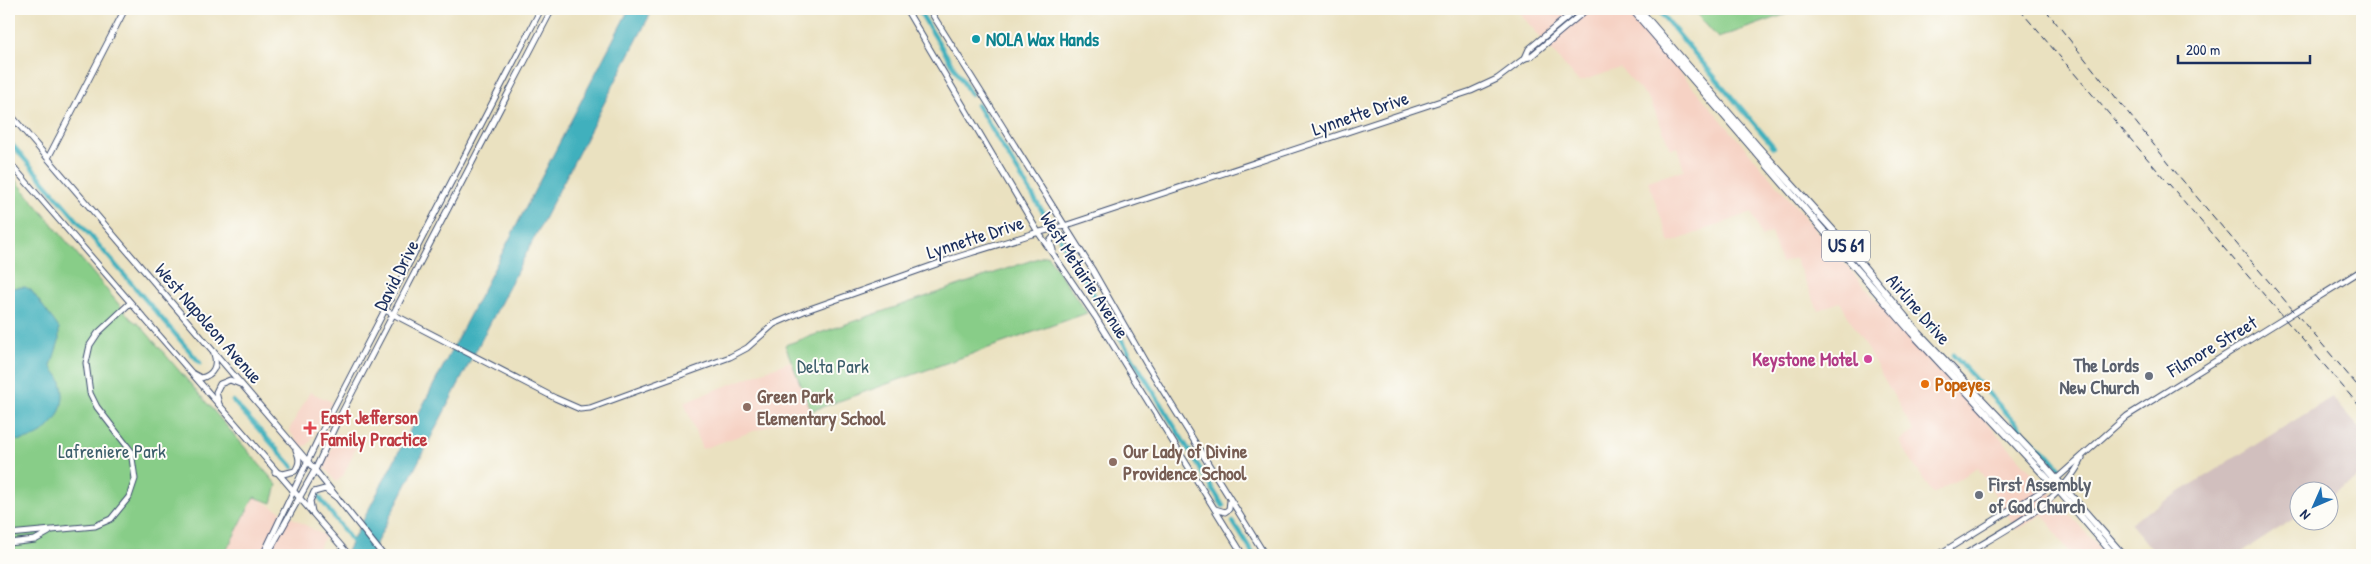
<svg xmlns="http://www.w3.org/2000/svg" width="2371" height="564" font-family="'Patrick Hand',sans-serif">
	<rect width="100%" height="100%" fill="#fdfcf7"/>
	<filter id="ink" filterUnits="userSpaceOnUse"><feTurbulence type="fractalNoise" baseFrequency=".02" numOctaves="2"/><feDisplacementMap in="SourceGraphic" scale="10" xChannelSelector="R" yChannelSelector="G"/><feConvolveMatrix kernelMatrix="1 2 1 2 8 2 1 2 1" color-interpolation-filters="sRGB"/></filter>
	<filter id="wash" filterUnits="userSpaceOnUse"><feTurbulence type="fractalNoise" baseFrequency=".0096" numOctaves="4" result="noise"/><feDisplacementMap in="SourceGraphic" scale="20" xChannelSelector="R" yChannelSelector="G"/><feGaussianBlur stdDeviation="1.12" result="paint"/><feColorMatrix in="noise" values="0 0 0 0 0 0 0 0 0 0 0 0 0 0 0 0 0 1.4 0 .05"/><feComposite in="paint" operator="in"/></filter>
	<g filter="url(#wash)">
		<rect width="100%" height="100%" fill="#eae1c0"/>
		<g fill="#f6d2c4">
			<polygon points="1516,9 1626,9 1871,294 2106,555 2070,555 2043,514 2017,530 1978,468 1933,494 1899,441 1914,431 1840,302 1818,310 1795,258 1781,263 1771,233 1761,237 1752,212 1670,243 1648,181 1684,170 1677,147 1671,149 1650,101 1620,68 1579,82"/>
			<polygon points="791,361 811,411 702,449 684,402"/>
			<polygon points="310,392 332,402 308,445 301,447 289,430"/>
			<polygon points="338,433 358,443 343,476 336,482 324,467"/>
			<polygon points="255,497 325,536 315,555 224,555"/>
		</g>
		<polygon fill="#d1bfbe" points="2332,397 2362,431 2362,475 2329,497 2328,492 2298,492 2298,516 2238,555 2157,555 2130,523"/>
		<g fill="#88cd88" stroke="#527e73">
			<polygon points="1692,9 1801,9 1718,38"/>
			<polygon points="9,172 131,319 140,325 277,485 272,503 254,497 224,555 9,555"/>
			<polygon points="1047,255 1087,313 811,411 785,345"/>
		</g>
		<g fill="#41b0bd" stroke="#2e708e">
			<polygon points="629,9 653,9 370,555 345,555"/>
			<path d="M 25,287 L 31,290 L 59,328 L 59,341 L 51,366 C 54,372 59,375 61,382 C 71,415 41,445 9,440 L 9,288 Z"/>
		</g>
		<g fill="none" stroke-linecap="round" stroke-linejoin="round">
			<g stroke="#41b0bd" stroke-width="4.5">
				<polyline points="918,9 971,95"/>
				<polyline points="1657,9 1774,147"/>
				<polyline points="977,105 1049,222"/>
				<polyline points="9,141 200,363"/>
				<polyline points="1060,239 1223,506"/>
				<polyline points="1922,318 1942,341"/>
				<polyline points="1953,355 2036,445 2049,455 2059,467"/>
				<polyline points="233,401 293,467"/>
				<polyline points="317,494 362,555"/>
				<polyline points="1233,522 1254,555"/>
			</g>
		</g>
	</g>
	<g filter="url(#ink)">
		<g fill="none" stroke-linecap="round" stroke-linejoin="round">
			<defs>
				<g id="secondary">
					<polyline points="906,9 1038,232 1095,316 1243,555"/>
					<polyline points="929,9 1092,269 1147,365 1265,555"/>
					<polyline points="1525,58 1529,49 1577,9"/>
					<polyline points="9,113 315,470 383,555"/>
					<polyline points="48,158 125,9"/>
					<polyline points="9,162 349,555"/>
					<polyline points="1053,250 1050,241 1055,235 1061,235 1073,244"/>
					<polyline points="385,310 555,398 580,409 590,408 730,357 747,348 774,324 804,311 948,260 1032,234 1064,226 1471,91 1497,79 1525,58 1530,57 1587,9"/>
					<path d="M 192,373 L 201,378 C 213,375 218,366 214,354"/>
					<polyline points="219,404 216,392 220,384 230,380 240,384"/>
					<path d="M 275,472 L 283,474 L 295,471 C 300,463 300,459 296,450"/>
					<polyline points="1215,509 1225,512 1229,509 1230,501"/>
					<polyline points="312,512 310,501 314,492 325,489 336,497"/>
					<polyline points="9,534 95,526 111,519 129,497 135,479 131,451 97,407 90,393 86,363 90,345 98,333 130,303"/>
					<polyline points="9,543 35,540 49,532"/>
					<polyline points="263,555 321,433 541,9"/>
					<polyline points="267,555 315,470 338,420 552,9"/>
					<polyline points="1938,555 2045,489 2127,416 2362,270"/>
					<path d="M 1964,555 C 2006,529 2059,505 2082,459"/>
				</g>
				<g id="highway">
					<polyline points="1632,9 1912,333 2059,491 2114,555"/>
					<polyline points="1639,9 1758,147 1840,238 1917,331 2043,464 2123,555"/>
				</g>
			</defs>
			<use href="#secondary" stroke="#3a4a6d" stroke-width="7"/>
			<use href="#highway" stroke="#3a4a6d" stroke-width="8"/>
			<use href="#secondary" stroke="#fff" stroke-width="5"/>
			<use href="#highway" stroke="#fff" stroke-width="6"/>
			<g stroke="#1b2f5e" stroke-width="1" stroke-dasharray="8 4" stroke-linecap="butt">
				<polyline points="2019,9 2362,409"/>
				<polyline points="2045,9 2178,175 2362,391"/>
			</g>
		</g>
	</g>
	<circle fill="#0f9aa8" stroke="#fdfcf7" stroke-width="2" cx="976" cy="39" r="5"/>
	<circle fill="#d1479c" stroke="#fdfcf7" stroke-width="2" cx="1868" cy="359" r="5"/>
	<g fill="#6b7280" stroke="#fdfcf7" stroke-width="2">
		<circle cx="2149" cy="376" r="5"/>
		<circle cx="1979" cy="495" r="5"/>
	</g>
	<circle fill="#e8710a" stroke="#fdfcf7" stroke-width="2" cx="1925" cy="384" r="5"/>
	<g fill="#8d6e63" stroke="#fdfcf7" stroke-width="2">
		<circle cx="747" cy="407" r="5"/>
		<circle cx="1113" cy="462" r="5"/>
	</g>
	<path fill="#e0444e" stroke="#fdfcf7" stroke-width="2" d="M307.5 420.5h5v5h5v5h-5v5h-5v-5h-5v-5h5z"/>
	<g text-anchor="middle" stroke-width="4" stroke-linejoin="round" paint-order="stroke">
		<rect fill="#fdfcf7" stroke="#5f6c8c" stroke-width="1" x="1822" y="230.5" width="48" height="31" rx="4"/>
		<g font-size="18" font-weight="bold" fill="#1b2f5e">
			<text x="1846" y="252">US 61</text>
		</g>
		<g font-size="19" font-weight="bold" fill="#0d838f" stroke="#fdfcf7" text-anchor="start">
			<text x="986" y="46">NOLA Wax Hands</text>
		</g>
		<g font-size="19" fill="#1b2f5e" stroke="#fdfcf7">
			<text transform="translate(1360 113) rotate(-19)" y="7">Lynnette Drive</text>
			<text transform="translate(975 237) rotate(-18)" y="7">Lynnette Drive</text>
			<text transform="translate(396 275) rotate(-63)" y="7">David Drive</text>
			<text transform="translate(1085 275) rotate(57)" y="7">West Metairie Avenue</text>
			<text transform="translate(1919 309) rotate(49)" y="7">Airline Drive</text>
			<text transform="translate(209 323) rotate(49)" y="7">West Napoleon Avenue</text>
			<text transform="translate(2212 346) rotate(-31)" y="7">Filmore Street</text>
		</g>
		<g font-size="19" font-weight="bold" fill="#b23c85" stroke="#fdfcf7" text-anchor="end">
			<text x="1858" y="366">Keystone Motel</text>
		</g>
		<g font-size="19" font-weight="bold" fill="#5b616d" stroke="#fdfcf7" text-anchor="end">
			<text x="2139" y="372">The Lords<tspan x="2139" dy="22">New Church</tspan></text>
			<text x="1989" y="491" text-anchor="start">First Assembly<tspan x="1989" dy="22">of God Church</tspan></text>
		</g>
		<g font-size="19" fill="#3c5e6b" stroke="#fdfcf7">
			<text x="833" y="373">Delta Park</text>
			<text x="112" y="458">Lafreniere Park</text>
		</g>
		<g font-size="19" font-weight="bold" fill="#c56008" stroke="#fdfcf7" text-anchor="start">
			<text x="1935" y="391">Popeyes</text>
		</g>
		<g font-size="19" font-weight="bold" fill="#785e54" stroke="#fdfcf7" text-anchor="start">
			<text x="757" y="403">Green Park<tspan x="757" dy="22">Elementary School</tspan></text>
			<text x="1123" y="458">Our Lady of Divine<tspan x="1123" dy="22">Providence School</tspan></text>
		</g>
		<g font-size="19" font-weight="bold" fill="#be3a42" stroke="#fdfcf7" text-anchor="start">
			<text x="321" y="424">East Jefferson<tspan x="321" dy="22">Family Practice</tspan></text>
		</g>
	</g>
	<rect width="2371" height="564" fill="none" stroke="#fdfcf7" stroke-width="30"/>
	<g transform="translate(2314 506) rotate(225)"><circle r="24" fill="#fdfcf7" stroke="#a3aaba"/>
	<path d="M0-4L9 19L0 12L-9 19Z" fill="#1f6fb2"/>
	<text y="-8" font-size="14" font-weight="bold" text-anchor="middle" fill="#1b2f5e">N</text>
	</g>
	<path d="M2178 55v8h132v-8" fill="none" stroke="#1b2f5e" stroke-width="2.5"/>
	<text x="2186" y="55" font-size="15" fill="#1b2f5e" stroke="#fdfcf7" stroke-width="4" paint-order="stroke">200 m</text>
</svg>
